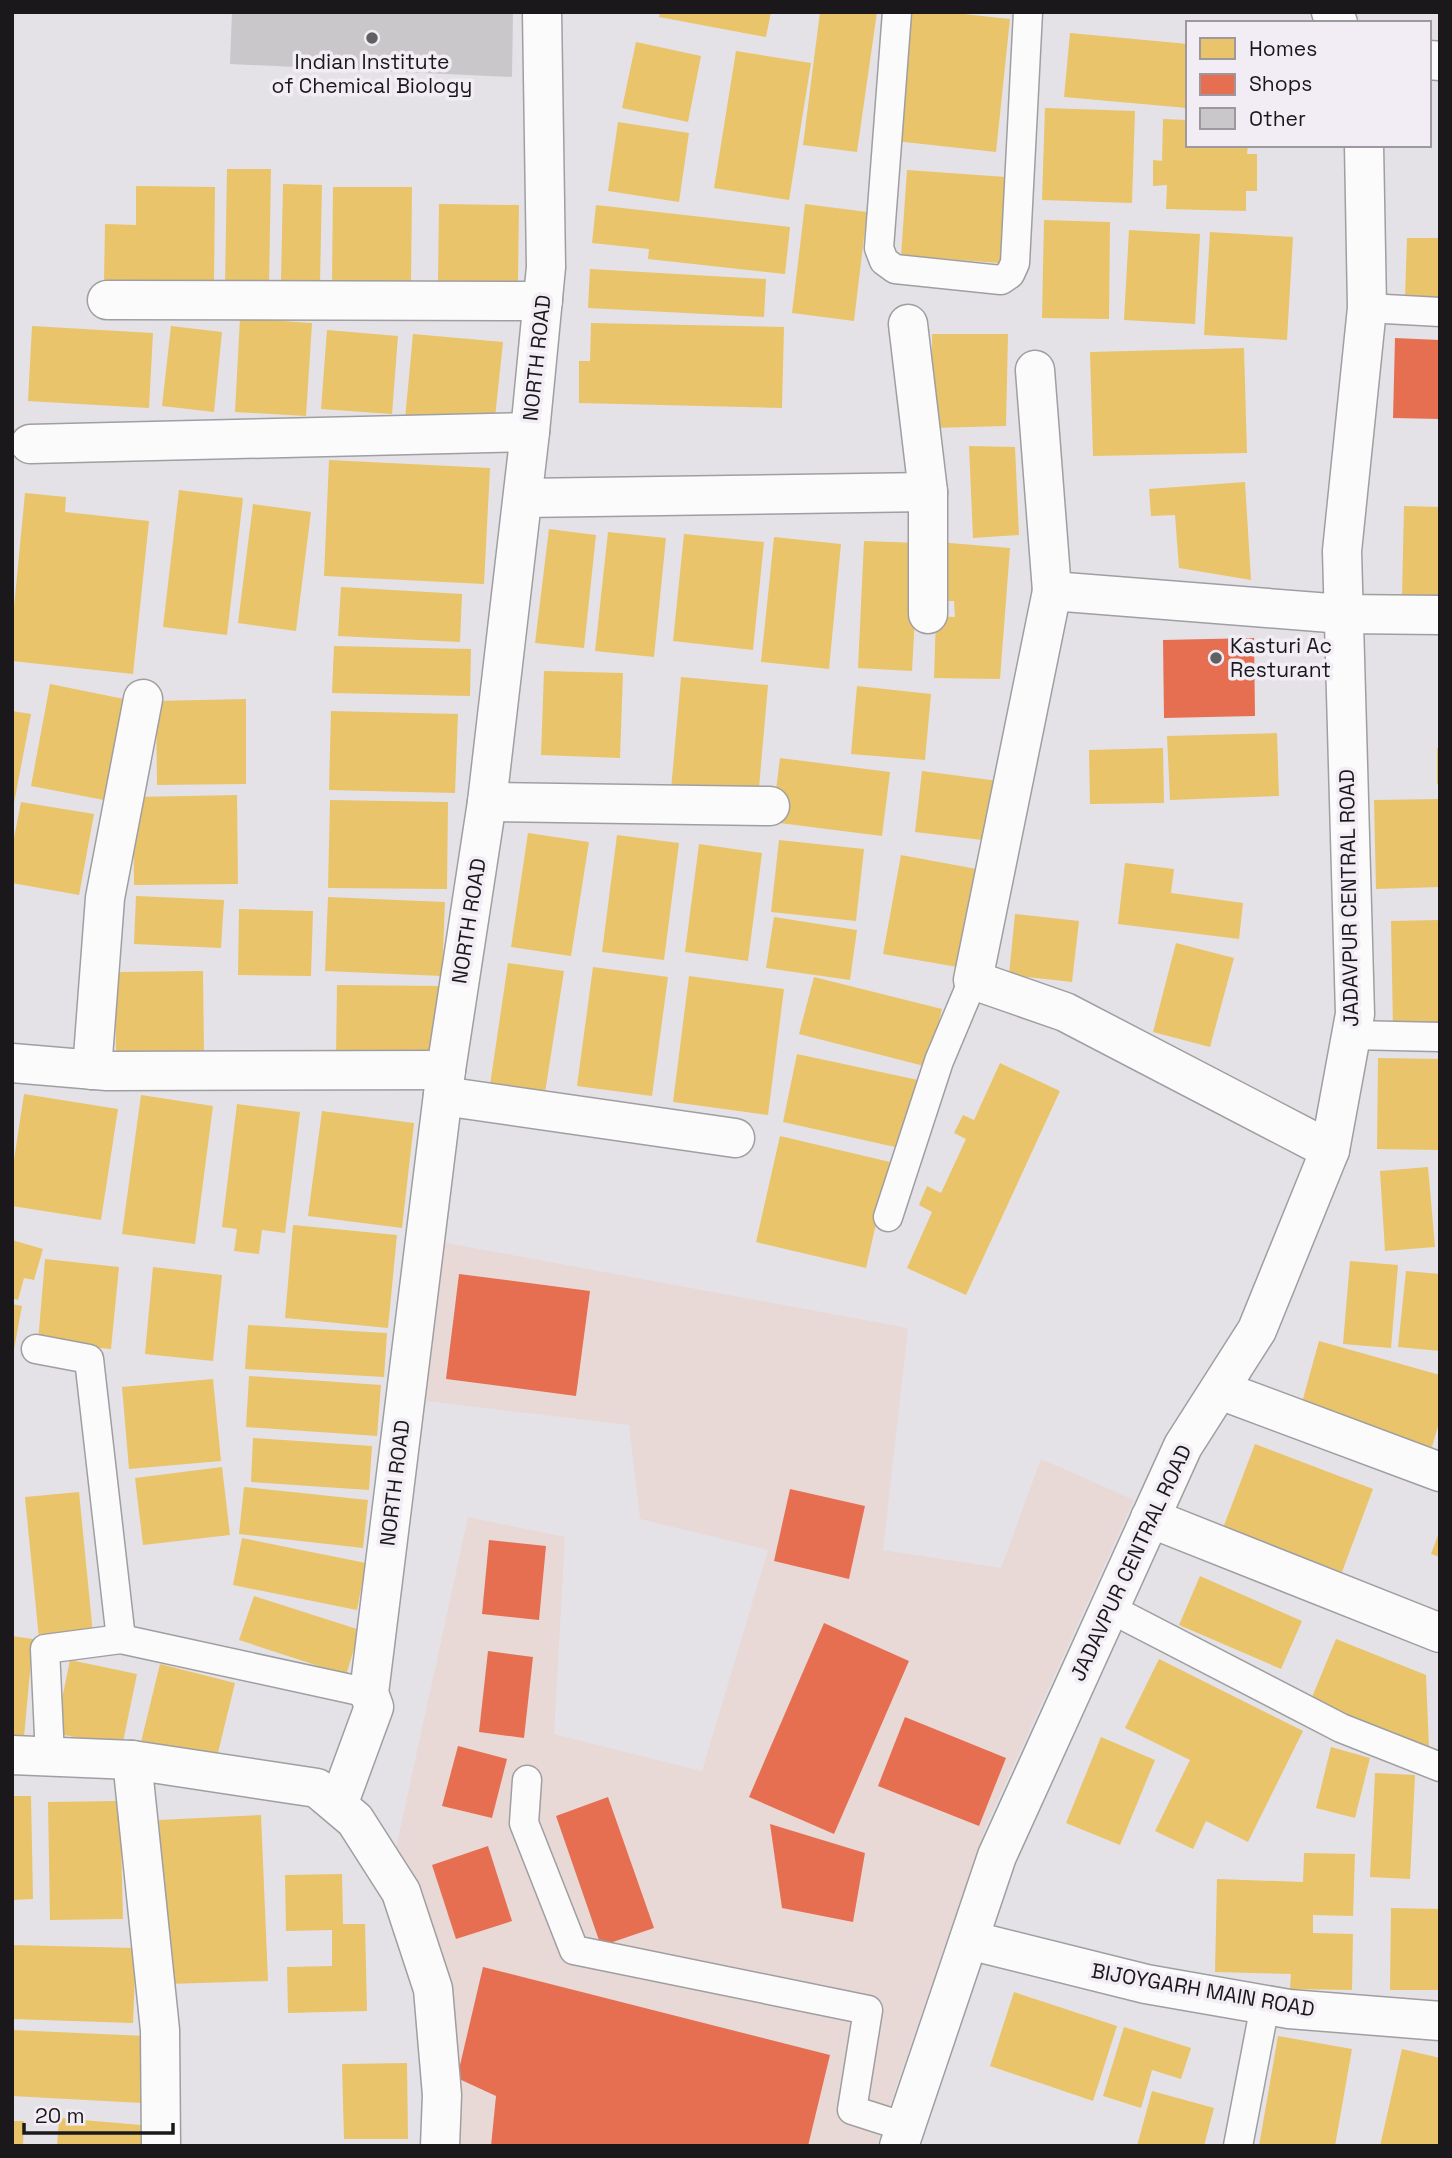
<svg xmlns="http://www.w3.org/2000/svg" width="1452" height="2158" font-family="'Space Grotesk',sans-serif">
	<rect width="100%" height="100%" fill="#e4e2e6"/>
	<polygon fill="#e8d9d7" points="436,1241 908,1328 883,1550 1001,1568 1041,1459 1134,1500 986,1826 876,2146 457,2146 414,1895 396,1848 468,1517 565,1537 554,1734 702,1771 768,1550 640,1519 629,1425 426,1401"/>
	<g fill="#e9c46a">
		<polygon points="660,12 771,12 766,37 659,17"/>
		<polygon points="820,12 877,12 857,152 803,145"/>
		<polygon points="908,12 945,12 1010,19 996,152 895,141"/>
		<polygon points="1070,33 1188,44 1187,108 1064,97"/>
		<polygon points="636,42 701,56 688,122 622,108"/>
		<polygon points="736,51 811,63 789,200 714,188"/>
		<polygon points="1045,108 1135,111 1132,203 1042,200"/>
		<polygon points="1163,119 1188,120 1188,145 1248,145 1247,154 1257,154 1257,191 1246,191 1246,211 1166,209 1167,185 1153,186 1153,160 1162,161"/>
		<polygon points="618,122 689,133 679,202 608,191"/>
		<polygon points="227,169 271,169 269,285 225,284"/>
		<polygon points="907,170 1006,177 1000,263 901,256"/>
		<polygon points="283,184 322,185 320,283 281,282"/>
		<polygon points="136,186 215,187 214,283 104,281 105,224 136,225"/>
		<polygon points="333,187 412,187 411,286 332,285"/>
		<polygon points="439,204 519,205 518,282 438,282"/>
		<polygon points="805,204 867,212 854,321 792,313"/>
		<polygon points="596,205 790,227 785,274 648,259 649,249 592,243"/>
		<polygon points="1044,220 1110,222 1109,319 1042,318"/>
		<polygon points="1129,230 1200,234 1195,324 1124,320"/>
		<polygon points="1210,232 1293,237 1287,340 1204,335"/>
		<polygon points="1407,238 1440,238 1440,297 1405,297"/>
		<polygon points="590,269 766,279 764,317 588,308"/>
		<polygon points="240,318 312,323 306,416 235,412"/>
		<polygon points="591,323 784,327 782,408 579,403 579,361 590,361"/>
		<polygon points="32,326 153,333 149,408 28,401"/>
		<polygon points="171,326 222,332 214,412 162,406"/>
		<polygon points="327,330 398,336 392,414 321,409"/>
		<polygon points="413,334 503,342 494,427 405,419"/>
		<polygon points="932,334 1008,334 1006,426 932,428"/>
		<polygon points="1244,348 1247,453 1093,456 1090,352"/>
		<polygon points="969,446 1015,447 1019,535 973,538"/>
		<polygon points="329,460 490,468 484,584 324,576"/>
		<polygon points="1245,482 1251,580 1179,568 1175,515 1151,516 1149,489"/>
		<polygon points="179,490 243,498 227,635 163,627"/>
		<polygon points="25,493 66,497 65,512 149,521 133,674 12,661 12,628"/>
		<polygon points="253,504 311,512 296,631 238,623"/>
		<polygon points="1404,506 1440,507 1440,597 1402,596"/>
		<polygon points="549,529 596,535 584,648 535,643"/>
		<polygon points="608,532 666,538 654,657 595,651"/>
		<polygon points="684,534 764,542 753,650 673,641"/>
		<polygon points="774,537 841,544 829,669 761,662"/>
		<polygon points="864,541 919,543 912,671 858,668"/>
		<polygon points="938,542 1010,548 1000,679 934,678 936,616 955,617 954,601 936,601"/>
		<polygon points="341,587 462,594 460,642 338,636"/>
		<polygon points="334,646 471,649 470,696 332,693"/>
		<polygon points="544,671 623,673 620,758 541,755"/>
		<polygon points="681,677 768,685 758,799 671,790"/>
		<polygon points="50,684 129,700 109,801 31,786"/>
		<polygon points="857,686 931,694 925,760 851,754"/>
		<polygon points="246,699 246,784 157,785 156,701"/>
		<polygon points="12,711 31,714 14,803 12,803"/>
		<polygon points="331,711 458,714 455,793 329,790"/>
		<polygon points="1277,733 1279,796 1170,800 1167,736"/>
		<polygon points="1163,748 1164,803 1090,804 1089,750"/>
		<polygon points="1437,748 1440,749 1440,784 1437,784"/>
		<polygon points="780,758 890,772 882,836 772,822"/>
		<polygon points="922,771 1006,782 999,842 915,832"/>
		<polygon points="237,795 238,884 134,885 133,797"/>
		<polygon points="1440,799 1440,887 1376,889 1374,800"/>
		<polygon points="330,800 448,802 447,889 328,888"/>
		<polygon points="21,802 94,814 79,895 12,883 12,848"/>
		<polygon points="528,833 589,842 571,956 511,947"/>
		<polygon points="617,835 679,843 664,960 602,952"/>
		<polygon points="779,840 864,849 856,921 771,912"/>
		<polygon points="699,844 762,853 748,961 685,952"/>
		<polygon points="901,855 982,870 963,968 883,954"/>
		<polygon points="1125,863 1174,869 1171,893 1243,903 1239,939 1118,924"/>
		<polygon points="136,896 224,900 221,948 134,944"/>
		<polygon points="328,897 445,902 442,976 325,971"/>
		<polygon points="239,909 313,911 311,976 238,975"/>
		<polygon points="1015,914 1079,921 1072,982 1009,975"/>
		<polygon points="774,917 857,930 850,980 766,968"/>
		<polygon points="1440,920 1440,1026 1393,1027 1391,921"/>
		<polygon points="1176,943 1234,958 1210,1047 1153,1032"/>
		<polygon points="508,963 564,971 545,1093 490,1085"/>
		<polygon points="593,967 668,977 652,1096 577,1086"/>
		<polygon points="203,971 204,1055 116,1056 115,972"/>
		<polygon points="689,976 784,989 768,1115 673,1102"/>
		<polygon points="814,977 942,1009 928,1067 799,1034"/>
		<polygon points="337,985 441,986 439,1042 420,1059 336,1058"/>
		<polygon points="797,1054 918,1080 904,1149 783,1122"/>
		<polygon points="1378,1058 1440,1059 1440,1150 1377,1149"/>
		<polygon points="1000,1063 1060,1091 966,1295 907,1268 932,1212 919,1205 927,1186 941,1193 966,1139 954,1133 963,1115 974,1120"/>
		<polygon points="24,1094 118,1109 101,1220 12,1206 12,1173"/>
		<polygon points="141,1095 213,1106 195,1244 122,1234"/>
		<polygon points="237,1104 300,1112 285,1233 262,1230 259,1254 234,1251 237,1229 222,1227"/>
		<polygon points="322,1111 414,1123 402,1228 308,1216"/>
		<polygon points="780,1136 890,1162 866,1268 756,1242"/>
		<polygon points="1428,1167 1435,1247 1385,1251 1380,1171"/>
		<polygon points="293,1225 397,1235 388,1328 285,1318"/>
		<polygon points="12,1240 43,1249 34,1280 24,1278 18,1300 12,1298"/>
		<polygon points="45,1259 119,1267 111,1349 38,1342"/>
		<polygon points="1350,1261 1398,1265 1391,1348 1343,1344"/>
		<polygon points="153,1267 222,1275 213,1361 145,1354"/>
		<polygon points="1406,1271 1440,1274 1440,1351 1398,1347"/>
		<polygon points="12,1304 22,1306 14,1349 12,1349"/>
		<polygon points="248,1325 387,1333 384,1377 245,1369"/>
		<polygon points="1319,1341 1440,1375 1440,1419 1432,1447 1300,1410"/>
		<polygon points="249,1376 381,1385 377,1436 246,1427"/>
		<polygon points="213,1379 221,1461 129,1469 122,1387"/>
		<polygon points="253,1438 372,1446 369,1490 251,1482"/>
		<polygon points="1255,1444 1373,1489 1342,1572 1223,1528"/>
		<polygon points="222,1467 230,1535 143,1545 135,1478"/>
		<polygon points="244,1487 368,1500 363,1548 239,1534"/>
		<polygon points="79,1492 93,1634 39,1639 25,1497"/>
		<polygon points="1440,1530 1440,1557 1431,1554"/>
		<polygon points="242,1538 366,1563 357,1610 233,1585"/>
		<polygon points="1200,1576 1302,1621 1281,1669 1179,1625"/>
		<polygon points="254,1596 360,1630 346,1675 239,1640"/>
		<polygon points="12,1636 33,1639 24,1737 12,1736"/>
		<polygon points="1336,1639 1426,1675 1429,1748 1310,1702"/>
		<polygon points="1159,1659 1303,1731 1248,1842 1206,1821 1193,1849 1155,1831 1190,1760 1125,1728"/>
		<polygon points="70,1660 137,1674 122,1747 55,1733"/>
		<polygon points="160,1664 235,1683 215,1765 140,1746"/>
		<polygon points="1101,1737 1155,1760 1120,1845 1066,1823"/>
		<polygon points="1331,1747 1370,1758 1355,1818 1316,1808"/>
		<polygon points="1375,1773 1415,1775 1410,1879 1370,1877"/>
		<polygon points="12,1796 31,1796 33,1899 12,1900"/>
		<polygon points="120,1801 123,1919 50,1920 48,1802"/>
		<polygon points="261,1815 268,1981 167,1984 159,1820"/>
		<polygon points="1304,1853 1355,1854 1353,1916 1313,1915 1313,1933 1353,1934 1352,1990 1290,1989 1291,1974 1215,1972 1217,1879 1303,1882"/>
		<polygon points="342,1874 343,1924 365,1924 367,2011 288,2013 287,1967 332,1966 332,1930 286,1931 285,1875"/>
		<polygon points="1391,1908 1440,1909 1440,1990 1390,1990"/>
		<polygon points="12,1945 136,1948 133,2023 12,2019"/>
		<polygon points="1014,1992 1117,2026 1093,2101 990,2066"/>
		<polygon points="1124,2027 1191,2048 1181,2079 1152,2070 1141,2108 1103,2096"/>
		<polygon points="12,2030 146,2036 142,2103 12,2096"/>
		<polygon points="1278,2036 1352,2049 1335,2146 1259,2146"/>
		<polygon points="1402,2049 1440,2058 1440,2146 1380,2146"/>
		<polygon points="407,2063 408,2139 344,2139 342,2064"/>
		<polygon points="1152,2091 1214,2108 1204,2146 1137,2146"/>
		<polygon points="59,2118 153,2126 151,2146 57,2146"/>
		<polygon points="12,2121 24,2121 23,2146 12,2146"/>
	</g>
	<g fill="#e76f51">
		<polygon points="1395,338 1440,340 1440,419 1393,418"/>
		<polygon points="1254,638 1255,716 1164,718 1163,640"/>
		<polygon points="459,1274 590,1291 576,1396 446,1379"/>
		<polygon points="790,1489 865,1506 849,1579 774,1561"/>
		<polygon points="489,1540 546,1546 539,1620 482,1614"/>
		<polygon points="824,1623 909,1661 834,1834 749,1797"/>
		<polygon points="488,1651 533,1657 524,1738 479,1732"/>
		<polygon points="905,1717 1006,1758 979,1826 878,1786"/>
		<polygon points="458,1746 507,1759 492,1818 442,1806"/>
		<polygon points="608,1797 654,1928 601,1946 556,1816"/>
		<polygon points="770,1824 865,1853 853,1922 782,1908"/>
		<polygon points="488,1846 512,1921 456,1939 432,1865"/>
		<polygon points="483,1967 830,2055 808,2146 491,2146 496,2096 457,2078"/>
	</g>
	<polygon fill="#c9c7ca" points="232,12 513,12 512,77 230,64"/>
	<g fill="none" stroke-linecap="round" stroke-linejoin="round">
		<defs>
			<g id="lane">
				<polyline points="897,12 879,248 884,261 895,269 1001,280 1010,274 1015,263 1028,12"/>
				<polyline points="1367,308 1440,312"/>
				<polyline points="1351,1035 1440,1037"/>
				<polyline points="888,1217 939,1061 973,980"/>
				<polyline points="36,1349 89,1359 121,1639"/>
				<polyline points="1109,1608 1341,1728 1440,1767"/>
				<polyline points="50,1757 45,1649 121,1639 369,1693"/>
				<polyline points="527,1780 524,1823 574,1950 868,2010 852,2110 905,2127"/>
				<polyline points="1238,2146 1265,2005"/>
			</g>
			<g id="street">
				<polyline points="1429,60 1440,61"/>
				<polyline points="107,300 543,301"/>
				<polyline points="908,324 928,492 928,614"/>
				<polyline points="1035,370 1052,591"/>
				<polyline points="30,444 530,432"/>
				<polyline points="523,498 928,492"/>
				<polyline points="487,802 770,806"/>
				<polyline points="12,1063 107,1071 446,1070"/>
				<polyline points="92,1070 105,898 143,699"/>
				<polyline points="443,1096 735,1138"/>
				<polyline points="1330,1150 1065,1012 973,980 1052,591 1343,614 1440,615"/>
				<polyline points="1220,1390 1440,1472"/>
				<polyline points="1150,1518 1440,1633"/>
				<polyline points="132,1760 160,2030 161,2146"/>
				<polyline points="338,1805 374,1707 369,1693 446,1070 487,802 530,432 546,267 542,12"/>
			</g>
			<g id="secondary">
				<polyline points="1331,12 1338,23"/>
				<polyline points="12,1755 132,1760 317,1788 355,1820 401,1892 433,1989 442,2095 440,2146"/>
				<polyline points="969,1940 1146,1984 1289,2009 1440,2021"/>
				<polyline points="899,2146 997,1856 1183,1446 1257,1330 1330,1150 1355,1014 1342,551 1367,308 1364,145"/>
			</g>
		</defs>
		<use href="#lane" stroke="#9f9ea1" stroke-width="31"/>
		<use href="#street" stroke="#9f9ea1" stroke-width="41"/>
		<use href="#secondary" stroke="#9f9ea1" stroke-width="41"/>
		<use href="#lane" stroke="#fbfbfb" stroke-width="28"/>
		<use href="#street" stroke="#fbfbfb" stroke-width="38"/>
		<use href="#secondary" stroke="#fbfbfb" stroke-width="38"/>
	</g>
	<g fill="#615f62" stroke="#f2edf5" stroke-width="2.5">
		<circle cx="372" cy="38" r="7"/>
		<circle cx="1216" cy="658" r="7"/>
	</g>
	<g text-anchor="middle" stroke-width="7" stroke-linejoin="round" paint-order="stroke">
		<g font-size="21" fill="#1a181b" stroke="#f2edf5">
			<text x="372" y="69">Indian Institute<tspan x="372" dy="24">of Chemical Biology</tspan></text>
			<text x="1230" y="653" text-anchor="start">Kasturi Ac<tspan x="1230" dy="24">Resturant</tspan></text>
		</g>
		<g font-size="21" fill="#1a181b" stroke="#f2edf5">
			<text transform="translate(537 358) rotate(-84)" y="7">NORTH ROAD</text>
			<text transform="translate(1349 898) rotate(-91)" y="7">JADAVPUR CENTRAL ROAD</text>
			<text transform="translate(469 921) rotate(-81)" y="7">NORTH ROAD</text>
			<text transform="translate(395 1483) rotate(-83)" y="7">NORTH ROAD</text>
			<text transform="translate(1131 1563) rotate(-65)" y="7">JADAVPUR CENTRAL ROAD</text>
			<text transform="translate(1203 1990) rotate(10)" y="7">BIJOYGARH MAIN ROAD</text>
		</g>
	</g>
	<rect width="1452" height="2158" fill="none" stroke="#1a181b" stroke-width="28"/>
	<rect x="1186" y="21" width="245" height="126" fill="#f2edf5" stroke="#9c989e" stroke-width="2"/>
	<rect x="1200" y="38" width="35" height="21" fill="#e9c46a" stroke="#9c989e" stroke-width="2"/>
	<text x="1249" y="56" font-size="21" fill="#1a181b">Homes</text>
	<rect x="1200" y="74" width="35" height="21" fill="#e76f51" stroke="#9c989e" stroke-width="2"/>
	<text x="1249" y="91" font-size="21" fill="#1a181b">Shops</text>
	<rect x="1200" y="108" width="35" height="21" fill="#c9c7ca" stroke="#9c989e" stroke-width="2"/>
	<text x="1249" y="126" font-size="21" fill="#1a181b">Other</text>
	<path d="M24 2123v10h149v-10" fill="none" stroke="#1a181b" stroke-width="3.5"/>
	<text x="35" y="2123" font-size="21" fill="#1a181b" stroke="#f2edf5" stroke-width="5" paint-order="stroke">20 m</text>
</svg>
